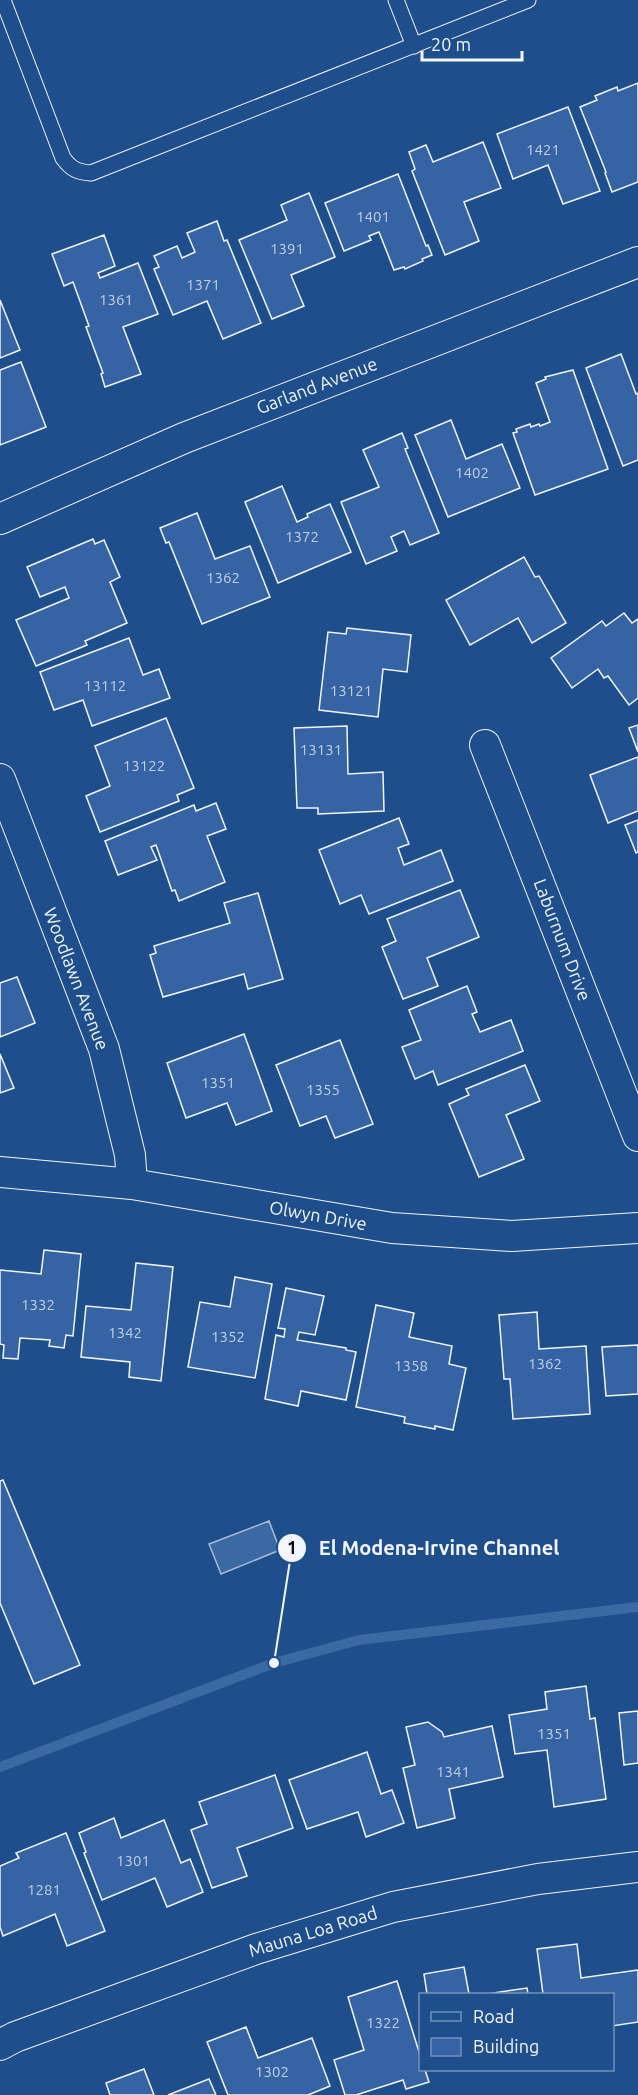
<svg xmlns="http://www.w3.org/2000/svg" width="638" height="2095" font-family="Ubuntu,sans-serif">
	<rect width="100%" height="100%" fill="#1f4e8c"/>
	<polygon fill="#3b69a3" stroke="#a8bbd7" stroke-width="1.5" points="269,1521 280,1550 221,1574 209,1544"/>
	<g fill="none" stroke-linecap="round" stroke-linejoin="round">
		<polyline stroke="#3b69a3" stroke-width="10" points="0,1767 274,1663 359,1640 638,1607"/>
	</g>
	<g fill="#3563a3" stroke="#f2f6ff" stroke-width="1.5">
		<polygon points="638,83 638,182 612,192 605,173 606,172 580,107 597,100 595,96 617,87 618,91"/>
		<polygon points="568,107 600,191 563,204 548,165 513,179 497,134"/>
		<polygon points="483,142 501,188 464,202 479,241 445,255 412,171 415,169 409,152 426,145 433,162"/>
		<polygon points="398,174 426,246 428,245 432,255 422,259 423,261 405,269 404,267 394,270 379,232 369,236 371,240 344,251 325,203"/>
		<polygon points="309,193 335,257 291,275 304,306 272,319 239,240 287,220 281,205"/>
		<polygon points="217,221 224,241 227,240 261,323 223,339 207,301 173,315 154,269 159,267 154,256 177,246 182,258 195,252 187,233"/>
		<polygon points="104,235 115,266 98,273 100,278 138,263 158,314 123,327 141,374 105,387 101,374 103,373 86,327 89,326 73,282 64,286 52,254"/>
		<polygon points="0,300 20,350 0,358"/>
		<polygon points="621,354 636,394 638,393 638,460 623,466 586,368"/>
		<polygon points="21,362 46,427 0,445 0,370"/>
		<polygon points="573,370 608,469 535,495 513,433 517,432 516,429 530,424 531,427 539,424 540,426 550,422 536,383 546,379 545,377"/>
		<polygon points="451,420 466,459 502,444 520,488 448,517 415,435"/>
		<polygon points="402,433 408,448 405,449 439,533 410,545 404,531 391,537 397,551 366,564 341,502 379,487 363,450"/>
		<polygon points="282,486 297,522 308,517 307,514 330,504 351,552 278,583 245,502"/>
		<polygon points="197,513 215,559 250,546 270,597 202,624 169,542 166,543 160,528"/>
		<polygon points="93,539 95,544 104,540 120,577 110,582 127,623 85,641 87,645 36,666 16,620 69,598 65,587 40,597 27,567"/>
		<polygon points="524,557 535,577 539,576 566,623 532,643 518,618 470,645 446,600"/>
		<polygon points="624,613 632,623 638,619 638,698 629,705 608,676 604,678 598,669 572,688 551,658 602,621 606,626"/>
		<polygon points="347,628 411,635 407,672 383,669 378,717 319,710 328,632 346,634"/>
		<polygon points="129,638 143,675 159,669 170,698 92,726 83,700 54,710 40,672"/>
		<polygon points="166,718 194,788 177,795 179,801 100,832 86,796 110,786 95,746"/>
		<polygon points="638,725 638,752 629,728"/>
		<polygon points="347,726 348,774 383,772 384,811 318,814 318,808 297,808 294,728"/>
		<polygon points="638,757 638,811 608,823 590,775"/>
		<polygon points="216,803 226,829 207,836 225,882 179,901 175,890 172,891 156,845 151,847 157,860 118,875 105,841 194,805 196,811"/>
		<polygon points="399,818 409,844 398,848 404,865 441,850 453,881 369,914 361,895 340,904 319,850"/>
		<polygon points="638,820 638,852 636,853 625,825"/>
		<polygon points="460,890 479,937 427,958 438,986 403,999 382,947 396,941 387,919"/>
		<polygon points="258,893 283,979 248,989 244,974 163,997 150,955 156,953 154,946 230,923 224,903"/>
		<polygon points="17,977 35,1023 0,1037 0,983"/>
		<polygon points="467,986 477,1012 472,1014 480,1032 511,1020 523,1051 438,1085 433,1071 415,1079 402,1047 421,1040 409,1010"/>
		<polygon points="244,1034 272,1111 236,1125 227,1103 186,1118 167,1063"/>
		<polygon points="340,1040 373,1124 335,1138 326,1116 300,1126 276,1065"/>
		<polygon points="0,1054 14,1088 0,1093"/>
		<polygon points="525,1065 540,1101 506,1115 524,1159 479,1177 449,1104 469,1095 466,1089"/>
		<polygon points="44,1250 81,1254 73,1336 66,1335 64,1348 49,1346 50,1340 20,1338 18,1359 3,1358 4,1345 0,1344 0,1270 41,1274"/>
		<polygon points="136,1263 173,1267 161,1381 129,1377 130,1362 81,1357 86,1306 131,1310"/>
		<polygon points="235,1277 272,1284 255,1378 188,1367 200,1302 230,1307"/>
		<polygon points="286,1288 324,1296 315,1335 299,1332 297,1340 346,1348 346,1350 356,1352 346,1400 301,1391 298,1406 265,1399 276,1335 284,1337 285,1329 278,1328"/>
		<polygon points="376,1305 414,1313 409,1337 452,1346 449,1364 466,1368 453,1430 435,1426 435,1429 404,1423 405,1417 356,1407"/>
		<polygon points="537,1312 539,1349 586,1346 590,1414 513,1419 510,1379 504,1379 499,1315"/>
		<polygon points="638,1345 638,1394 606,1396 602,1347"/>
		<polygon points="3,1480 80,1665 34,1684 0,1603 0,1481"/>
		<polygon points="586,1686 590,1719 595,1718 606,1799 554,1807 547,1750 515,1754 509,1715 547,1709 545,1692"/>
		<polygon points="638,1711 638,1763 624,1765 619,1713"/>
		<polygon points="428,1722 442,1732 444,1737 492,1726 503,1777 449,1789 455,1818 417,1828 403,1768 415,1765 406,1727"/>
		<polygon points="367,1752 381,1794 392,1790 404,1823 366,1837 358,1812 307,1829 289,1780"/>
		<polygon points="275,1775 293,1828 237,1848 247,1876 212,1888 191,1830 207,1824 199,1802"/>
		<polygon points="114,1818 121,1838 164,1820 181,1863 190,1859 203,1892 167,1907 155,1878 102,1900 84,1853 86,1852 79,1833"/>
		<polygon points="66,1833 105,1931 67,1946 55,1914 3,1936 0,1927 0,1866 19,1858 16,1853"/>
		<polygon points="577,1944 581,1978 638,1970 638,2022 612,2026 612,1994 543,1994 537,1949"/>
		<polygon points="464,1967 469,1994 427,1994 424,1974"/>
		<polygon points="397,1981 420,2055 420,2070 425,2070 429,2082 406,2089 403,2080 356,2095 345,2095 334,2060 364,2050 348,1997"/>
		<polygon points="527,1988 528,1994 487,1994"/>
		<polygon points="246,2027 258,2058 312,2038 330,2086 308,2095 228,2095 207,2042"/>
		<polygon points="144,2069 154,2095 110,2095 106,2083"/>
		<polygon points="209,2079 216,2095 168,2095"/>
	</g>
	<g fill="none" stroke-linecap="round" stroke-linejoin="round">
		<defs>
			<g id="service">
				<path d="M 3,0 L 63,158 C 71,169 77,172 91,173 L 528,0"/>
				<polyline points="396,0 414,46"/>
			</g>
			<g id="minor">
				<polyline points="0,519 184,438 638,262"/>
				<polyline points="485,745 638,1136"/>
				<polyline points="0,779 104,1049 130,1155 132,1184"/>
				<polyline points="0,1172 132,1184 392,1228 512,1236 638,1228"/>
				<polyline points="0,2045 15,2037 256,1949 393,1907 538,1879 638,1867"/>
			</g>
		</defs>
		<use href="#service" stroke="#f2f6ff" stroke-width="17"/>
		<use href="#minor" stroke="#f2f6ff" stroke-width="32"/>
		<use href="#service" stroke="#1f4e8c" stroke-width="15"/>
		<use href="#minor" stroke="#1f4e8c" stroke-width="30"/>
	</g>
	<g text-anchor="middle" stroke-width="4.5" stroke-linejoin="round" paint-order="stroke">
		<g font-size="15" fill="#c3d1e8">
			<text x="543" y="155">1421</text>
			<text x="373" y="222">1401</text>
			<text x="287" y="254">1391</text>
			<text x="203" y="290">1371</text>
			<text x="116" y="305">1361</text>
			<text x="472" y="478">1402</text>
			<text x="302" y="542">1372</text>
			<text x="223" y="583">1362</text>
			<text x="105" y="691">13112</text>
			<text x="351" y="696">13121</text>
			<text x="321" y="755">13131</text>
			<text x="144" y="771">13122</text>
			<text x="218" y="1088">1351</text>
			<text x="323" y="1095">1355</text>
			<text x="38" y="1310">1332</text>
			<text x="125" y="1338">1342</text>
			<text x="228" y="1342">1352</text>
			<text x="545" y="1369">1362</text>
			<text x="411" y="1371">1358</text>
			<text x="554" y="1739">1351</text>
			<text x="453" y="1777">1341</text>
			<text x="133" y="1866">1301</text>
			<text x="44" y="1895">1281</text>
			<text x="383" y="2028">1322</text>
			<text x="272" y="2077">1302</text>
		</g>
		<g font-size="18" fill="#f2f6ff" stroke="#1f4e8c">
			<text transform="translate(317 386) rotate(-21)" y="6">Garland Avenue</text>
			<text transform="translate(562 940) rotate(69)" y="6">Laburnum Drive</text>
			<text transform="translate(76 979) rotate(69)" y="6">Woodlawn Avenue</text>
			<text transform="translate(318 1216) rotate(10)" y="6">Olwyn Drive</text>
			<text transform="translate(313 1932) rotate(-17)" y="6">Mauna Loa Road</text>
		</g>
	</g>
	<path fill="none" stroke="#f2f6ff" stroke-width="2" d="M274 1663L292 1548"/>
	<g fill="#f2f6ff" stroke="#1f4e8c" stroke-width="2">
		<circle cx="274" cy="1663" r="6"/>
		<circle cx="292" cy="1548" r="15"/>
	</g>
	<g font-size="18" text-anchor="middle" font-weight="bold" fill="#111">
		<text x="292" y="1554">1</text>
	</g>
	<g font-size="20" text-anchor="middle" font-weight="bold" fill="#f2f6ff" stroke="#1f4e8c" stroke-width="4.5" stroke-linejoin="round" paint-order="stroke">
		<text x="439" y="1555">El Modena-Irvine Channel</text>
	</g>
	<rect x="419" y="1993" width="195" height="78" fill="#1f4e8c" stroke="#7391ba" stroke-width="1.5"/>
	<rect x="431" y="2012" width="30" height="9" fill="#1f4e8c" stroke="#7391ba" stroke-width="1.5"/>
	<text x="473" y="2023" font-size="18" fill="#f2f6ff">Road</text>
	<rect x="431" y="2038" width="30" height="18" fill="#3563a3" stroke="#7391ba" stroke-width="1.5"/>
	<text x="473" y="2053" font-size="18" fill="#f2f6ff">Building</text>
	<path d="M422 51v9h100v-9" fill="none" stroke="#f2f6ff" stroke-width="3"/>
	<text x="431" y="51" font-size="18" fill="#f2f6ff" stroke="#1f4e8c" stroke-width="4.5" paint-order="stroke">20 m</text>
</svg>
